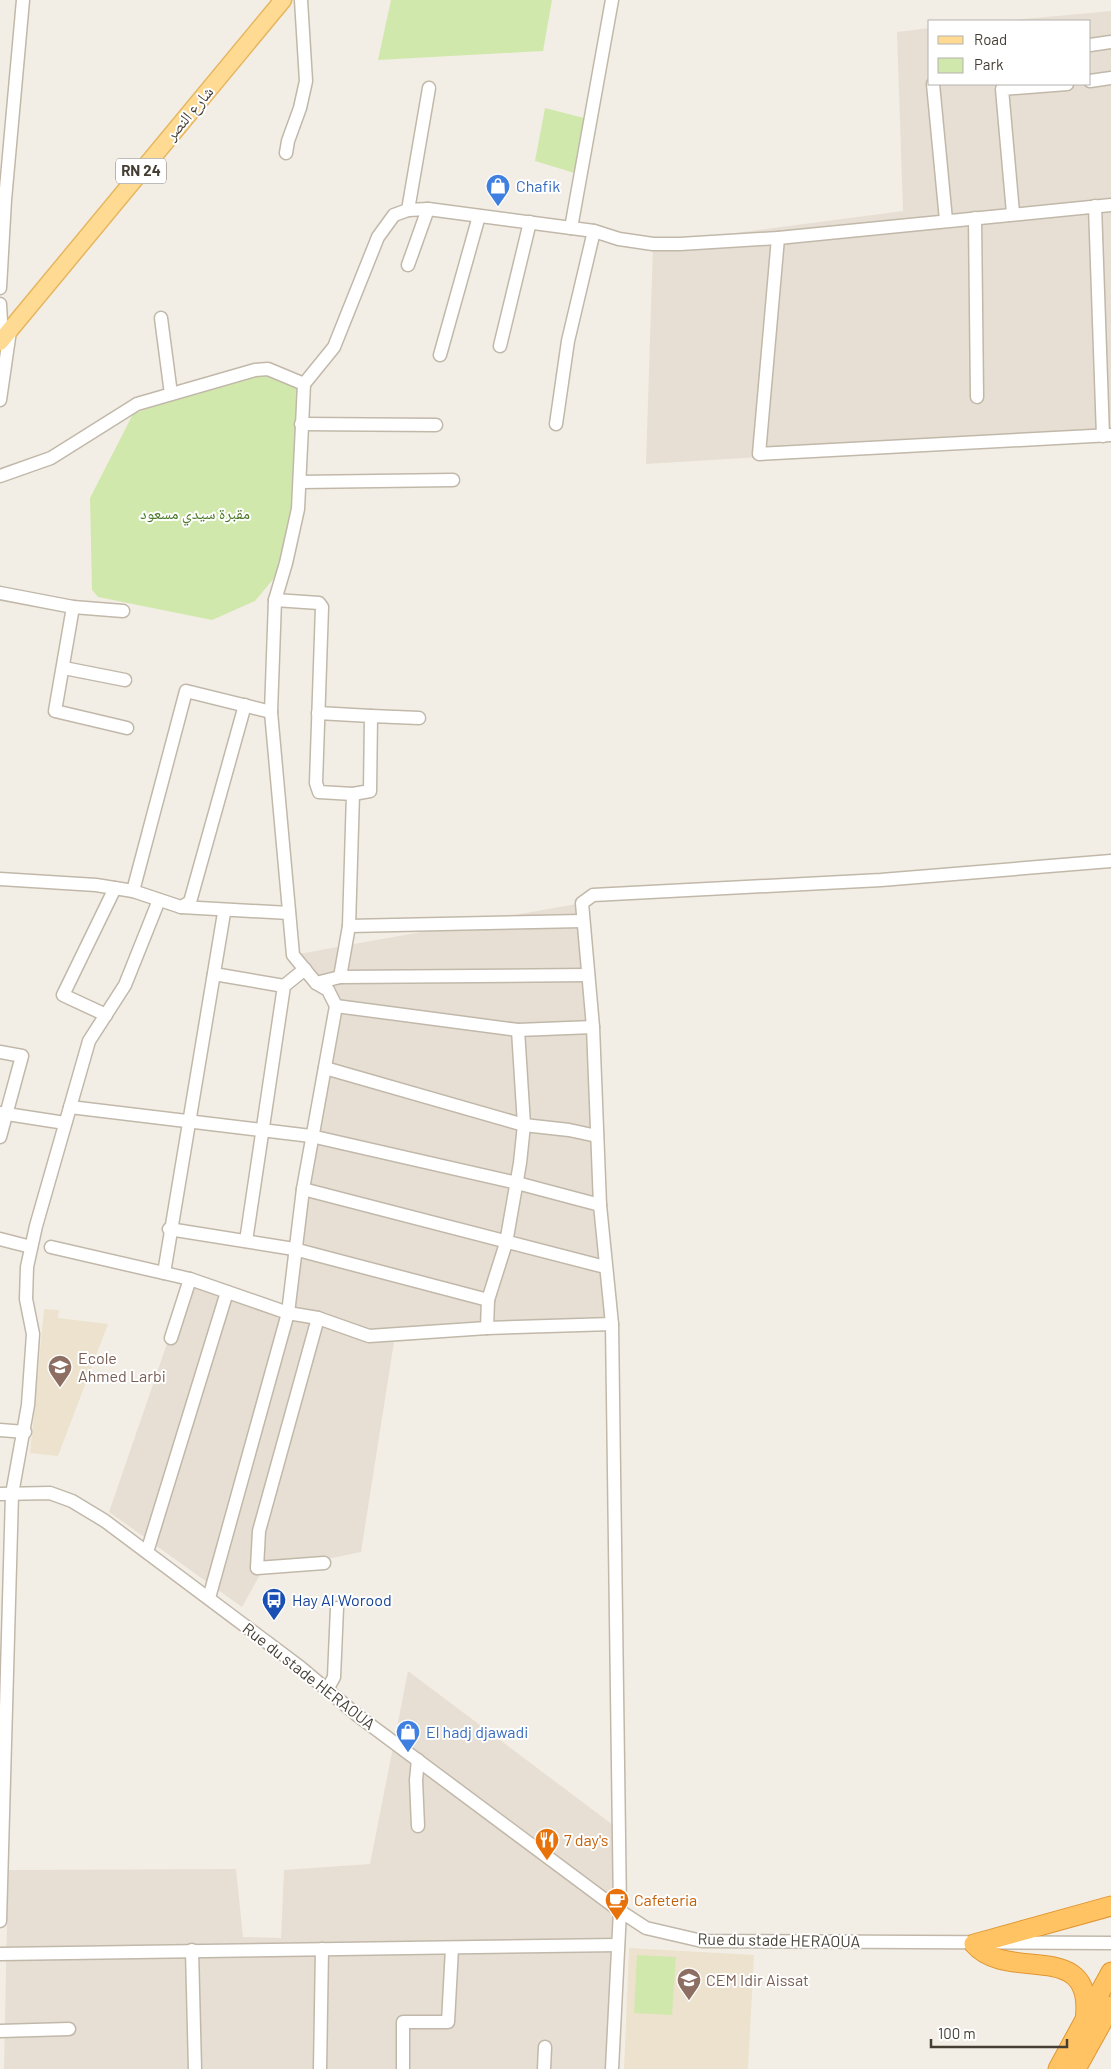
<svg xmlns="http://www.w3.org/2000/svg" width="1111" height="2069" font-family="Barlow,'Noto Naskh Arabic',sans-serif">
	<rect width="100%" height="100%" fill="#f3eee5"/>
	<g fill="#e7dfd3">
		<polygon points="1111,11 1111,435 646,464 653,244 903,211 897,32 930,28 930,84 1090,84 1090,21 1003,21"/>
		<polygon points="582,903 612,1324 394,1342 361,1552 261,1573 242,1607 109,1512 190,1277 287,1312 336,1006 293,955"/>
		<polygon points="408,1671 625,1834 617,2069 4,2069 8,1870 236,1869 243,1937 281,1938 284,1870 370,1864"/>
	</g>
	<g fill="#ece2ce">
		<polygon points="44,1309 59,1310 58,1318 108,1324 58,1456 30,1453"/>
		<polygon points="629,1948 754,1955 748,2069 624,2069"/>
	</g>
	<g fill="#d1e8ac">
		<polygon points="391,0 552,0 543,51 378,60"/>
		<polygon points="545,108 584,118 581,175 535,161"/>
		<polygon points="262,371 291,382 303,397 304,435 285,565 255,601 212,620 98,597 92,590 90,498 133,414 165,402 199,394 230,379"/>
		<polygon points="637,1955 676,1957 672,2015 634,2013"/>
	</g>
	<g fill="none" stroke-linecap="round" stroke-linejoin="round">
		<defs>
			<g id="minor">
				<polyline points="1090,45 1111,42"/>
				<polyline points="1090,81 1111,78"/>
				<polyline points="933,84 946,220"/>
				<polyline points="286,153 288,141 300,108 306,81 301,0"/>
				<polyline points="1095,206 1103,436"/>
				<polyline points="408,210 429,88"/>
				<polyline points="1013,213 1002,89 1067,84"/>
				<polyline points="975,218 977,397"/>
				<polyline points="571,228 612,0"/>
				<polyline points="778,238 759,454 1111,435"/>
				<polyline points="408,265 428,209"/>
				<polyline points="0,288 5,200 23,0"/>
				<polyline points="0,304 2,340"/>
				<polyline points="161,318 171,394"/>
				<polyline points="500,346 530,222"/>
				<polyline points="440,355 479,216"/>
				<polyline points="0,400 10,331"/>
				<polyline points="301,424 436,425"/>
				<polyline points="556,424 568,341 594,231"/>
				<polyline points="0,476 51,458 137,404 255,370 268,369 304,384 334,347 378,237 394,215 408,210 428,209 594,231 619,239 653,244 680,244 778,238 1111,205"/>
				<polyline points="300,482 453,480"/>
				<polyline points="0,593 73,607 123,611"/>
				<polyline points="275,600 319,603 322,607 316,783 319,792 353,794 349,926 340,977"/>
				<polyline points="73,607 55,711 127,728"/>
				<polyline points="64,668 125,680"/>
				<polyline points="318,713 371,716 370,791 353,794"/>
				<polyline points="371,716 419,718"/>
				<polyline points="0,879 96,885 133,891 181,907 190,902 245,705"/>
				<polyline points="133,891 186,691 271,712"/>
				<polyline points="181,907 289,913"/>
				<polyline points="349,926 583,921"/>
				<polyline points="214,974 284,986"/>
				<polyline points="316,983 340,977 588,975"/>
				<polyline points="336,1006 518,1030 593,1027"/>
				<polyline points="106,1015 63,995 115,888"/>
				<polyline points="0,1052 22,1056 0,1137"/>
				<polyline points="325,1068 524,1125 569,1130 597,1136"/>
				<polyline points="70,1107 311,1136 517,1183 600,1205"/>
				<polyline points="0,1113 65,1123"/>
				<polyline points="303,1189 605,1267"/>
				<polyline points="169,1229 294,1249 488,1300"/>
				<polyline points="0,1239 31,1247"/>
				<polyline points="246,1241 284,986 305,969"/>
				<polyline points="51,1247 190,1279"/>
				<polyline points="164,1273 224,913"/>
				<polyline points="318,1318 259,1531 257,1568 324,1563"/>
				<polyline points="487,1328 488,1300 506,1243 520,1163 524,1125 518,1030"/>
				<polyline points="171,1338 190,1279 288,1313 318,1318 369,1336 487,1328 612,1324"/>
				<polyline points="0,1430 25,1432"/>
				<polyline points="0,1494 50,1493 72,1501 105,1521 300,1667 357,1715 620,1911 646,1928 702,1941 1111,1943"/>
				<polyline points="147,1552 227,1292"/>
				<polyline points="209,1598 288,1313 303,1189 336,1006 328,990 316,983 293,955 271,712 275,600 286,563 298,509 304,384"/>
				<polyline points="327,1690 334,1677 337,1608"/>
				<polyline points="418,1826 416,1780 418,1760"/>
				<polyline points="0,1921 12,1494 28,1405 33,1334 26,1299 27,1267 36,1226 89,1041 125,985 159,900"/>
				<polyline points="192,1950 195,2069"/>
				<polyline points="0,1954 618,1945"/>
				<polyline points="0,2031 69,2029"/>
				<polyline points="320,2069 322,1949"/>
				<polyline points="403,2069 403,2022 448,2022 452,1948"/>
				<polyline points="544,2069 545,2047"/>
				<polyline points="612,2069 620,1911 612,1324 600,1205 593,1027 582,903 593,895 881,880 1111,861"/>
			</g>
			<polyline id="major" points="0,342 283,0"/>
			<g id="highway">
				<path d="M 1085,2021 C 1096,1936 1008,1984 974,1944 L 1111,1906"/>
				<polyline points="1058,2069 1111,1972"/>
				<polyline points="1076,2069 1111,2006"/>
			</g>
		</defs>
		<use href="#minor" stroke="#c1b8aa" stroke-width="15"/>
		<use href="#major" stroke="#e6b660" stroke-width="19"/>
		<use href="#highway" stroke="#e09631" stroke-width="21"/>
		<use href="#minor" stroke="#fff" stroke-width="12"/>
		<use href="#major" stroke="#ffda92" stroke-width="16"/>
		<use href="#highway" stroke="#ffc364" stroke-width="19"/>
	</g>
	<defs>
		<symbol id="shop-pin" viewBox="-11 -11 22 30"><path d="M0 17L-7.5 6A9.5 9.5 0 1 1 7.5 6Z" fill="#3f7fe0" stroke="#fff"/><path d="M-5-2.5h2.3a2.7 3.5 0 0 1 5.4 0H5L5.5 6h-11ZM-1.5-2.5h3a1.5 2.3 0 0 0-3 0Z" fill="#fff"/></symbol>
		<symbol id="school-pin" viewBox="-11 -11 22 30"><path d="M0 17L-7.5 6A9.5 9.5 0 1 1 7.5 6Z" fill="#8d6e63" stroke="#fff"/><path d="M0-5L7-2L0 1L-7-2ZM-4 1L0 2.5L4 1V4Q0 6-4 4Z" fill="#fff"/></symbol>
		<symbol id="bus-pin" viewBox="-11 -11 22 30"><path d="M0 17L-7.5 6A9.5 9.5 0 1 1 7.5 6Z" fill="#1a4fb4" stroke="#fff"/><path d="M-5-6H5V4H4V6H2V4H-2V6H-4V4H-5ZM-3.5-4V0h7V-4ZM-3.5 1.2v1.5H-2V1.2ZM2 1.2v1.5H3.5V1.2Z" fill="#fff"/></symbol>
		<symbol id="restaurant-pin" viewBox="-11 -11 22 30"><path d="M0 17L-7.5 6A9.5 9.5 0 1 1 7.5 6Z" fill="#e8710a" stroke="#fff"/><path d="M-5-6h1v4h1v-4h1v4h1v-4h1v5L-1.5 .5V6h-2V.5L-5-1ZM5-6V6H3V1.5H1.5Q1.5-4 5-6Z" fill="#fff"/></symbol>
		<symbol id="cafe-pin" viewBox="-11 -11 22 30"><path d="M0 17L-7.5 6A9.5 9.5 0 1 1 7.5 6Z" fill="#e8710a" stroke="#fff"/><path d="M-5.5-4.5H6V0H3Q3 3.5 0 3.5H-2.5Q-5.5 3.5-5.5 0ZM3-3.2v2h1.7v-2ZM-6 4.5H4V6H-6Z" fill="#fff"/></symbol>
	</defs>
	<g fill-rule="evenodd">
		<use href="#shop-pin" x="484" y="172" width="28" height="38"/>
		<use href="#school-pin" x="46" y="1353" width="28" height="38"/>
		<use href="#bus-pin" x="260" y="1586" width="28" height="38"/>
		<use href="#shop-pin" x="394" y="1718" width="28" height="38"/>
		<use href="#restaurant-pin" x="533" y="1826" width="28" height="38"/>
		<use href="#cafe-pin" x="603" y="1886" width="28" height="38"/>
		<use href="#school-pin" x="675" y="1966" width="28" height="38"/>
	</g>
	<g text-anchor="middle" stroke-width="4" stroke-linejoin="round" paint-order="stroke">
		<rect fill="#fff" stroke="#7d7871" stroke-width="1" x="116" y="158.5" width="50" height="25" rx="4"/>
		<g font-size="15" font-weight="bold" fill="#453e34">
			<text x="141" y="176">RN 24</text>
		</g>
		<g font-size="16" fill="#453e34" stroke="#fff">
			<text transform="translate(189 113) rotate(-50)" y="6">شارع النصر</text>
			<text transform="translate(309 1676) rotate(38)" y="6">Rue du stade HERAOUA</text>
			<text transform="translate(779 1940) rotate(1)" y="6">Rue du stade HERAOUA</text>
		</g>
		<g font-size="16" fill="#366cbe" stroke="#fff" text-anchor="start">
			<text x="516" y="192">Chafik</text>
			<text x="426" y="1738">El hadj djawadi</text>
		</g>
		<g font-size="16" fill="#4a7827" stroke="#fff">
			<text x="195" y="519">مقبرة سيدي مسعود</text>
		</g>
		<g font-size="16" fill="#785e54" stroke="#fff" text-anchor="start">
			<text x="78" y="1364">Ecole<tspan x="78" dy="18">Ahmed Larbi</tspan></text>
			<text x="706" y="1986">CEM Idir Aissat</text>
		</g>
		<g font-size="16" fill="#164399" stroke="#fff" text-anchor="start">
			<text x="292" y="1606">Hay Al Worood</text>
		</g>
		<g font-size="16" fill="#c56008" stroke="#fff" text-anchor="start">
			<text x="564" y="1846">7 day's</text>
			<text x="634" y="1906">Cafeteria</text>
		</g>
	</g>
	<rect x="928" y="20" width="162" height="65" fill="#ffffff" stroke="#b5b2ae"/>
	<rect x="938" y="36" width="25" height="8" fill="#ffda92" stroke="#b5b2ae"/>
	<text x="974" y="45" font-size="15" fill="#453e34">Road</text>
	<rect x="938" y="58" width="25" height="15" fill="#d1e8ac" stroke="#b5b2ae"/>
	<text x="974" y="70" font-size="15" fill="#453e34">Park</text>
	<path d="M931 2039v8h136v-8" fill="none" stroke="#453e34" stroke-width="2.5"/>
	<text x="938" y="2039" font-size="15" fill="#453e34" stroke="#ffffff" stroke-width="4" paint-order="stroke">100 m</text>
</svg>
